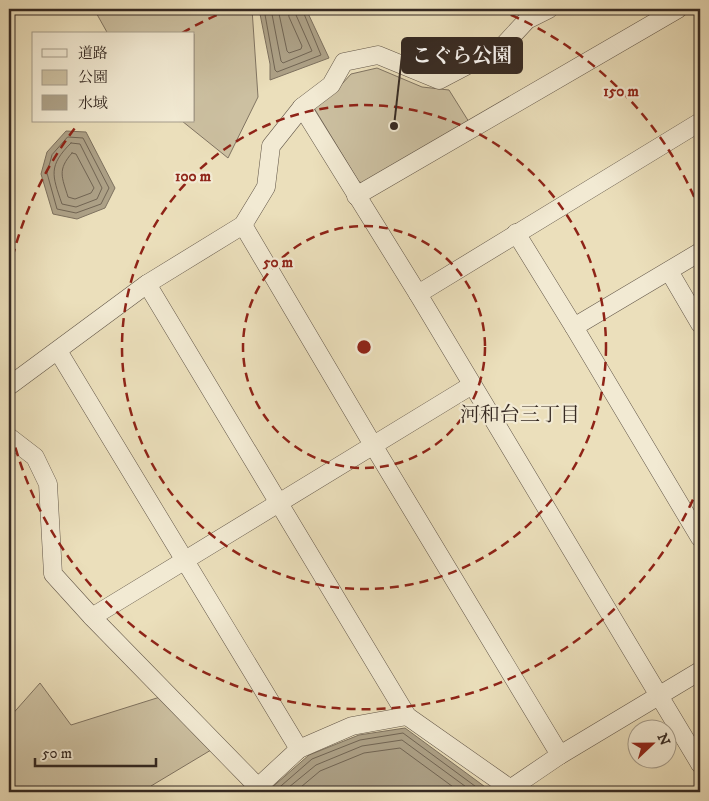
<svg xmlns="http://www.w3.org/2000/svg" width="709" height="801" font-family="'IM FELL DW Pica','Noto Serif JP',serif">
	<rect width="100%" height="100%" fill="#ebdfbb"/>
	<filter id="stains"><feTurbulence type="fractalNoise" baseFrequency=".004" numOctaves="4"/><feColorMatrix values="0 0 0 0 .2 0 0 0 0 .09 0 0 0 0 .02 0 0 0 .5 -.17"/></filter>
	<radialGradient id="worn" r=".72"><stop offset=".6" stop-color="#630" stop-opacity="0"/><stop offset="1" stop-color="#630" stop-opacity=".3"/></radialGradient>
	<g fill="#ccc0a1" stroke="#807462">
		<polygon points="94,9 252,9 258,97 228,158 182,121 194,121 194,34 108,34"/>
		<polygon points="377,68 422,87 449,90 469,122 366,184 359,182 314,108 332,95 351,74"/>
		<polygon points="40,683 71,725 160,697 211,750 151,786 157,792 9,792 9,718"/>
	</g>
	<g fill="#ada187" stroke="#7d715f">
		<polygon points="259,9 306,9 329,58 270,80 270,64"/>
		<polygon points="66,131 86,132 115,188 105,208 77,219 53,214 41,174 47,152"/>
		<polygon points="405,728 492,792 269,792 269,790 309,755 359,735"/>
	</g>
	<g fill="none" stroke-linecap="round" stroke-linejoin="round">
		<g stroke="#716554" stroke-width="1">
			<polyline points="264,9 275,70 277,72 321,55 302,9"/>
			<polyline points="271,9 281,61 283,63 312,51 296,15 295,9"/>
			<polyline points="278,9 287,51 289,53 301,49 302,46 289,17 288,9"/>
			<polygon points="68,137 83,138 109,188 101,204 76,213 57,209 47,173 52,155"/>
			<path d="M 71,143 L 80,144 L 102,188 L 97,199 L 76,207 L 62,204 C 52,175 48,166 71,143 Z"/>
			<path d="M 72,153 L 76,154 L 94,188 L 91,193 L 75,199 L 68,197 C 62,177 57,170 72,153 Z"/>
			<polyline points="274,792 312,759 360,740 403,733 483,792"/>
			<polyline points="283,792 316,765 362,746 402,740 473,792"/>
			<polyline points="295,792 320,771 364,753 400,748 460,792"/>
		</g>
		<defs>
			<g id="street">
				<polyline points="302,107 418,294 700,764"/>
				<polyline points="356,196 678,9"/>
				<polyline points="243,225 373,445 560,755"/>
				<polyline points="516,233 574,327 700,538"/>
				<polyline points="669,271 700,324"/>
				<polyline points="147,284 407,716 515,792"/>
				<polyline points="418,294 700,122"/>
				<polyline points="574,327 700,252"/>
				<polyline points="58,351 299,749"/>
				<polyline points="9,386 147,284 243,225 266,187 271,146 302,107 331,85 344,62 378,55 439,80 502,47 527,20 549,9"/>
				<polyline points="9,437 35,457 48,484 53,574 92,617 258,787 299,749 352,726 407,716"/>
				<polyline points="92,617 472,385"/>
				<polyline points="510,789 560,755 700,671"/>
			</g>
		</defs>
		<use href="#street" stroke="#625648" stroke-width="19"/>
		<use href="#street" stroke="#f2ead3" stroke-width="18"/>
	</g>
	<g fill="none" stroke="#8f2418" stroke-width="2.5" stroke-dasharray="9 6">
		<circle cx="364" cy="347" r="121"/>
		<circle cx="364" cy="347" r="242"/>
		<path d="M699 486A363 363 0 0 1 9 422M9 272A363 363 0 0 1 78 124M182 33A363 363 0 0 1 231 9M497 9A363 363 0 0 1 699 208"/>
	</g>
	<g text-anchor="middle" stroke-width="4.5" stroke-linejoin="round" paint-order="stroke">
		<g font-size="20" fill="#352922" stroke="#f2ead3">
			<text x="520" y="421">河和台三丁目</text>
		</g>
	</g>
	<circle cx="364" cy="347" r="8" fill="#8f2418" stroke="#f2ead3" stroke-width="2.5"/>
	<g font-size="15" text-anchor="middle" font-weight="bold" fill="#8f2418" stroke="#f2ead3" stroke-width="4.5" stroke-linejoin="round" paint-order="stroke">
		<text x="621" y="96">150 m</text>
		<text x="193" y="181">100 m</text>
		<text x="278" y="267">50 m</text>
	</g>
	<path fill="none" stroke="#352922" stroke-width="2" d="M394 126L402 55"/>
	<circle fill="#352922" stroke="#f2ead3" stroke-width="2" cx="394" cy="126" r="5"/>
	<rect fill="#352922" stroke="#352922" stroke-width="2" x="402" y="38" width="120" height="35" rx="5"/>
	<g font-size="20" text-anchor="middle" font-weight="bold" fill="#fff">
		<text x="462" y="62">こぐら公園</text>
	</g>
	<rect width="709" height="801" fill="none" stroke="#ebdfbb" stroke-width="30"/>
	<rect x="10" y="10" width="689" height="781" fill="none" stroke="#352922" stroke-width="2.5"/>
	<rect x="15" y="15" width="679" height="771" fill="none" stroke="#352922"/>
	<rect x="32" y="32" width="162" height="90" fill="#f2ead3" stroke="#a69d8c"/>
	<rect x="42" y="49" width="25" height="8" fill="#f2ead3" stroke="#a69d8c"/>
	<text x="78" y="58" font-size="15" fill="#352922">道路</text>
	<rect x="42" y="70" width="25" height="15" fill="#ccc0a1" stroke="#a69d8c"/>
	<text x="78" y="82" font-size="15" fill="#352922">公園</text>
	<rect x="42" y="95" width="25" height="15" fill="#ada187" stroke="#a69d8c"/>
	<text x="78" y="108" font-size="15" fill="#352922">水域</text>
	<g transform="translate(652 744) rotate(68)"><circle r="24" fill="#f2ead3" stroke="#a69d8c"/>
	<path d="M0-4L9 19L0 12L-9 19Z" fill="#8f2418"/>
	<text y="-8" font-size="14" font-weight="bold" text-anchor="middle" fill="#352922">N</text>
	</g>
	<path d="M35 758v8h121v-8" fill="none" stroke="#352922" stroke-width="2.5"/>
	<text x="42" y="758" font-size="15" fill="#352922" stroke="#f2ead3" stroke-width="4" paint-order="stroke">50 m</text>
	<rect width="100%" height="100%" filter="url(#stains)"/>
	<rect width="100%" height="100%" fill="url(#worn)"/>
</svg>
